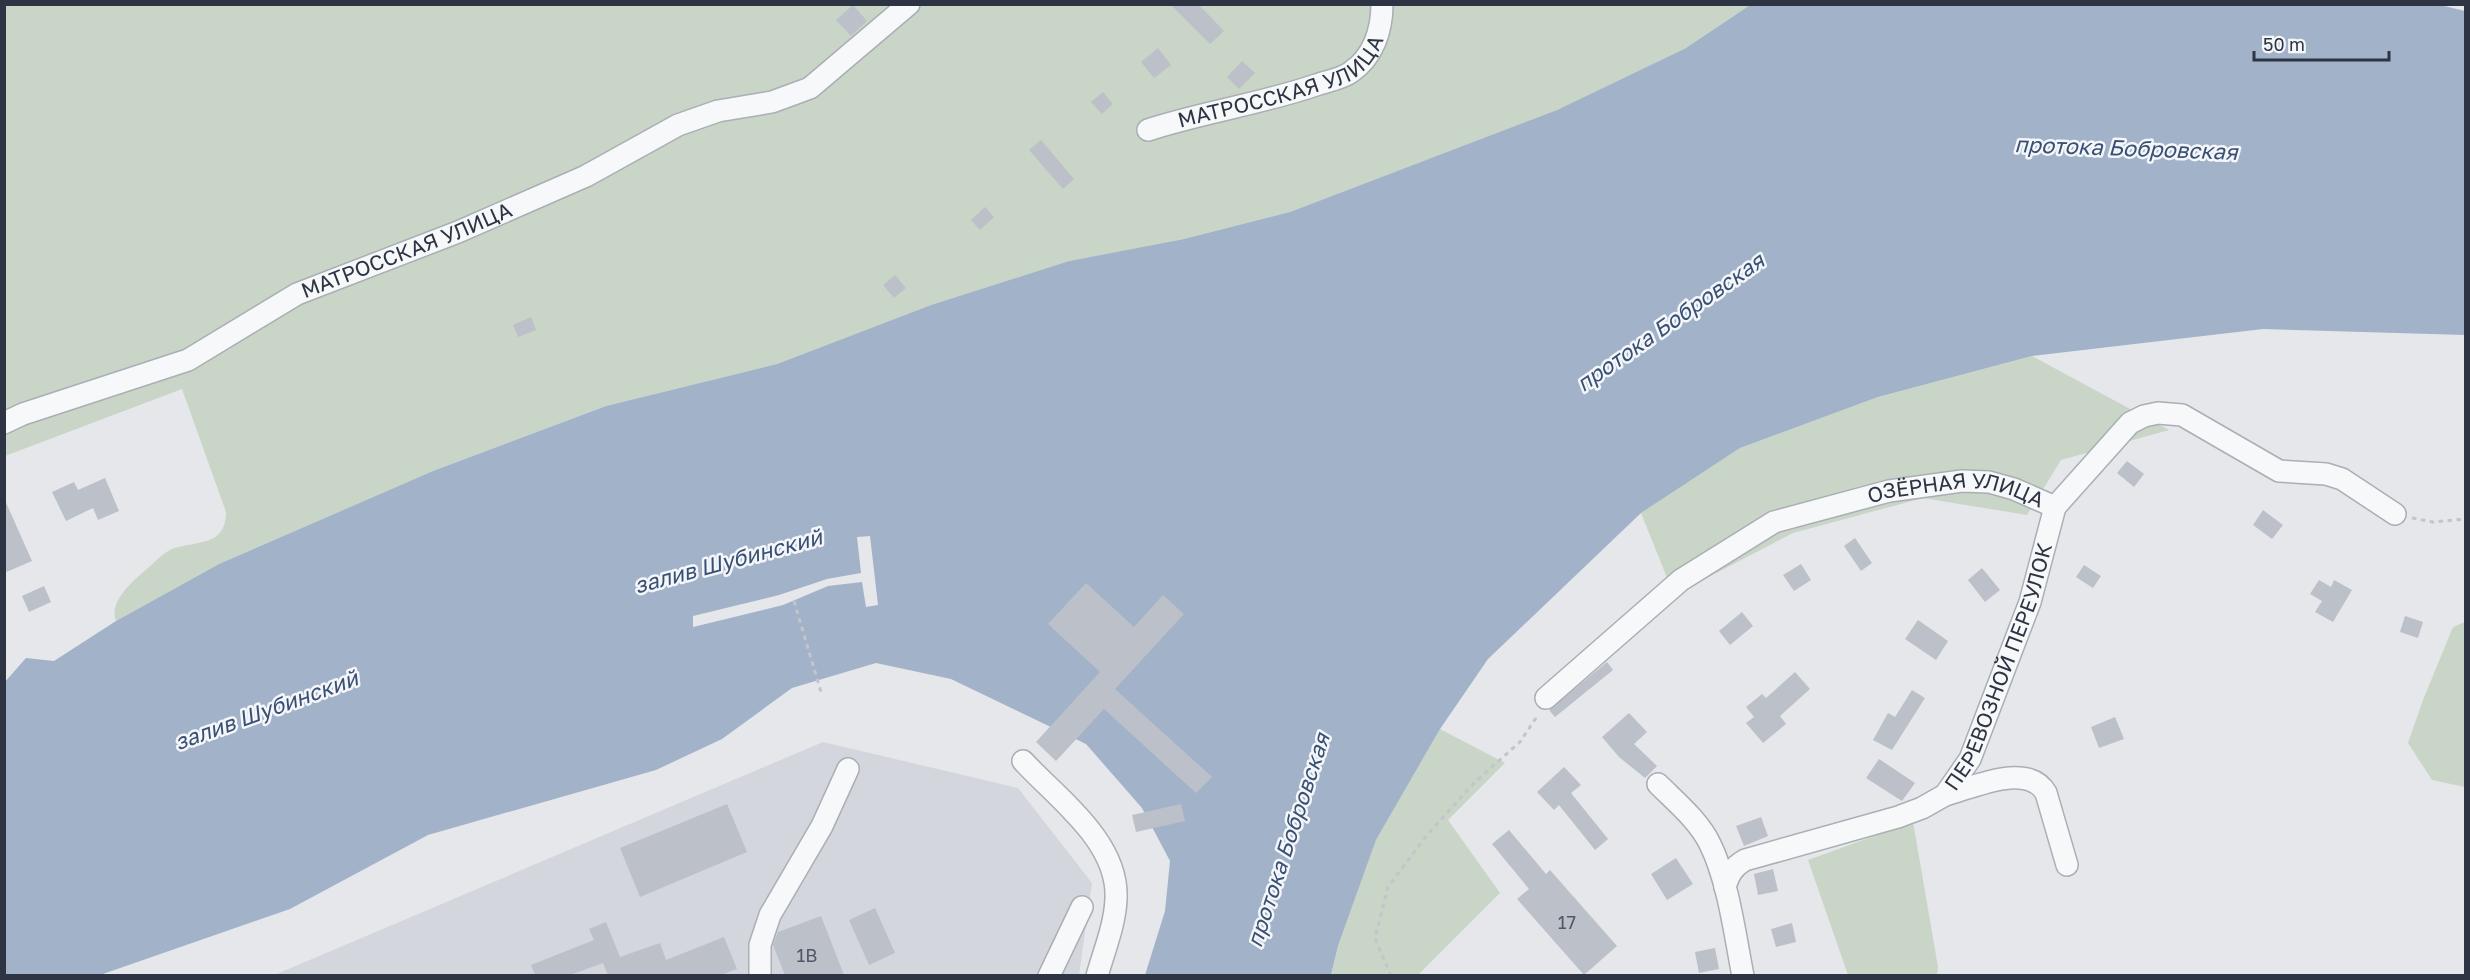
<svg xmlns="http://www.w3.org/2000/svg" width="2470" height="980" font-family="'Golos Text',sans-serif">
	<rect width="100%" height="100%" fill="#e5e7eb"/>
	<polygon fill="#d3d6dd" points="823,742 1018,788 1092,883 1079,975 272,976"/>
	<g fill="#c9d5c6">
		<path d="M 5,5 L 1750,5 L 1686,48 L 1557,110 L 1290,212 L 1184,239 L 1069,261 L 931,305 L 777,364 L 606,406 L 433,471 L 219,564 L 116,621 C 108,601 135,579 148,568 C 155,562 162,554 170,550 C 192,540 226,549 226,512 L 182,389 L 5,456 Z"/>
		<polygon points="2032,356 2169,430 2061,460 2027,515 1923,498 1793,533 1674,595 1641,513 1740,448 1878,397"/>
		<polygon points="2465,622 2466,622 2465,787 2432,780 2408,743 2423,700 2453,627"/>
		<polygon points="1440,729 1505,763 1448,820 1500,893 1418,975 1331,976 1338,946 1376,840"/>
		<polygon points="1913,822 1938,967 1937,975 1848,975 1808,860"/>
	</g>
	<polygon fill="#a2b3c9" points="2436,4 2465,11 2465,335 2263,329 2032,356 1878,397 1740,448 1641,513 1488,659 1440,729 1376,840 1338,946 1331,975 1145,975 1165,911 1170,861 1142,808 1086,744 951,679 876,663 792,688 722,739 656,770 428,835 290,909 100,975 5,976 4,683 26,658 54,661 116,621 219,564 433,471 606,406 777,364 931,305 1069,261 1184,239 1290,212 1557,110 1686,48 1750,5"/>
	<polygon fill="#e5e7eb" points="870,536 878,605 866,607 862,582 828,586 783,605 693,627 693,616 779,595 827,579 861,573 857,537"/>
	<g fill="#bcc0c8">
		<polygon points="1170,4 1198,4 1224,31 1210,44"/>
		<polygon points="853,5 867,21 851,36 836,20"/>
		<polygon points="1158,48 1171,65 1154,78 1141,62"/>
		<polygon points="1242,61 1255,73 1239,89 1227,77"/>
		<polygon points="1103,92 1113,104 1102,114 1091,102"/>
		<polygon points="1041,140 1074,179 1063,189 1029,150"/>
		<polygon points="985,207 994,217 980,230 971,220"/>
		<polygon points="895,275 906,288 894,298 883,285"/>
		<polygon points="531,317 536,330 518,337 513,325"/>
		<polygon points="2127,461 2144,474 2134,487 2117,473"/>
		<polygon points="105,478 119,511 98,520 93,508 66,521 52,492 74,482 78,490"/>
		<polygon points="4,498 32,561 4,573"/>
		<polygon points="2263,510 2283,525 2272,539 2253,525"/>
		<polygon points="1855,538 1872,563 1861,571 1844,546"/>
		<polygon points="1801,564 1811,580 1794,591 1783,575"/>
		<polygon points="2084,565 2101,576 2093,588 2076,577"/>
		<polygon points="1982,568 2000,590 1985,602 1968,580"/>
		<polygon points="2319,580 2331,587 2334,580 2352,590 2333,622 2315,612 2322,601 2310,594"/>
		<polygon points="1086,583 1134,627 1163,595 1184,614 1115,689 1212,777 1196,793 1104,709 1056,761 1036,742 1100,672 1048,624"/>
		<polygon points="44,586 51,602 29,612 22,596"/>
		<polygon points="1742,612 1753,626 1730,645 1719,631"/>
		<polygon points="2405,616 2423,622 2418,638 2400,632"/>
		<polygon points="1918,620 1948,641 1936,660 1905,639"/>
		<polygon points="1607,662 1613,670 1555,717 1549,710"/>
		<polygon points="1795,672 1810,689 1780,716 1786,724 1763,743 1746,723 1754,717 1746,707 1762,694 1766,698"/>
		<polygon points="1912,690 1925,698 1892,750 1873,740 1888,713 1895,717"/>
		<polygon points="1629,713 1647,732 1634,744 1657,766 1645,778 1619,757 1602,737"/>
		<polygon points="2115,717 2124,739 2099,748 2091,727"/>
		<polygon points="1879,759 1915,783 1902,801 1866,778"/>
		<polygon points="1564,767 1581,785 1571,793 1608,839 1595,850 1559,805 1554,810 1537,792"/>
		<polygon points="727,804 747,852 640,897 620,848"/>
		<polygon points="1181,804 1185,821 1136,832 1132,815"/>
		<polygon points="1761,817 1768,836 1744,846 1736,826"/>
		<polygon points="1509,830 1546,874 1550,870 1617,946 1584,975 1517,899 1529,889 1492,844"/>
		<polygon points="1676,858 1693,884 1667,900 1651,874"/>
		<polygon points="1773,869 1778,891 1758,895 1754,874"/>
		<polygon points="875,908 895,953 869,965 849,920"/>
		<polygon points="821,916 844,975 785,975 773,945 778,932"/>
		<polygon points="606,922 620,957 660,943 666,960 724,937 737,969 721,975 608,975 603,963 570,975 535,975 531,965 594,940 589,929"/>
		<polygon points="1792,923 1796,942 1776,947 1771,929"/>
		<polygon points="1715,948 1719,969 1699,973 1695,952"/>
	</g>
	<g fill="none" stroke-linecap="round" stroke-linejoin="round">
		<defs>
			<g id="minor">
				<path id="s1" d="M 1148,130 C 1203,112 1261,104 1316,85 C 1327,81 1342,79 1351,72 C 1373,57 1382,31 1382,4"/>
				<path id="s2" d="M 4,423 L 23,414 L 188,360 L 297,294 L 458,232 L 586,176 L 678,125 L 718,111 L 772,102 L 810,88 L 909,4"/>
				<path id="s3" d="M 1546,698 L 1681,580 L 1774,522 L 1889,491 L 1962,481 L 1989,482 L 2014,489 L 2055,507 L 2130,423 L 2144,416 L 2158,413 L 2182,415 L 2279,471 L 2326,474 L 2342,479 L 2395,514"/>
				<path d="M 1023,761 C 1058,799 1119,842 1116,899 C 1115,925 1104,951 1097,976"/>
				<path d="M 1658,784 C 1676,802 1699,821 1710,844 C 1728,880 1735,935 1743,976"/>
				<path d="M 1945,795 C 1972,788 2028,761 2046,793 L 2067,865"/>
				<path id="s4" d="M 1725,887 C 1729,874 1733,867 1745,860 L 1898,817 L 1922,808 L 1945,795 L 1970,759 L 2030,602 L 2055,507"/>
				<polyline points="760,976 760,945 770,915 822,826 848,769"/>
				<polyline points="1049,976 1082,907"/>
			</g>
		</defs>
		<use href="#minor" stroke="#aaaeb5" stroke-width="24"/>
		<g stroke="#c2c5ca" stroke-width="3" stroke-dasharray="4.5 4.5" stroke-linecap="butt">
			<polyline points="2412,518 2433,522 2466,519"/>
			<polyline points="794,601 821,692"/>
			<polyline points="1391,976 1375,938 1388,887 1427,835 1474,783 1520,742 1538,715"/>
		</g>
		<use href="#minor" stroke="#f7f8fa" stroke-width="21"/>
	</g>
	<g text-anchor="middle" stroke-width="5" stroke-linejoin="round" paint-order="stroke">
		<g font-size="18" fill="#515764">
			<text x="1567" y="929">17</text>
			<text x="807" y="962">1В</text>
		</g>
		<g font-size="21" fill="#2d3443" stroke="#f4f6f9">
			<text dy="7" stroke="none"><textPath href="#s1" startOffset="144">МАТРОССКАЯ УЛИЦА</textPath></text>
			<text dy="7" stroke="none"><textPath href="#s2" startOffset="440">МАТРОССКАЯ УЛИЦА</textPath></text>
			<text dy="7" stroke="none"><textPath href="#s3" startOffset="476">ОЗЁРНАЯ УЛИЦА</textPath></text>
			<text dy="7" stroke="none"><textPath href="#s4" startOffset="386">ПЕРЕВОЗНОЙ ПЕРЕУЛОК</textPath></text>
		</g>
		<g font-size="22" font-style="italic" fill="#395075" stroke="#f4f6f9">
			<text transform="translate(2126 148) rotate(2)" y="8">протока Бобровская</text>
			<text transform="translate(1670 322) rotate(-35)" y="8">протока Бобровская</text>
			<text transform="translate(728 561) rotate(-15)" y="8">залив Шубинский</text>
			<text transform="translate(266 710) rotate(-20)" y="8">залив Шубинский</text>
			<text transform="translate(1288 840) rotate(-72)" y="8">протока Бобровская</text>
		</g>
	</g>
	<rect width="2470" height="980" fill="none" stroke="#2d3443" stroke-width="12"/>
	<path d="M2254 51v9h135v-9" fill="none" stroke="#2d3443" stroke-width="3"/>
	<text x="2263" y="51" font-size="18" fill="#2d3443" stroke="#f4f6f9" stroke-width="4.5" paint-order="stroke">50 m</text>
</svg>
